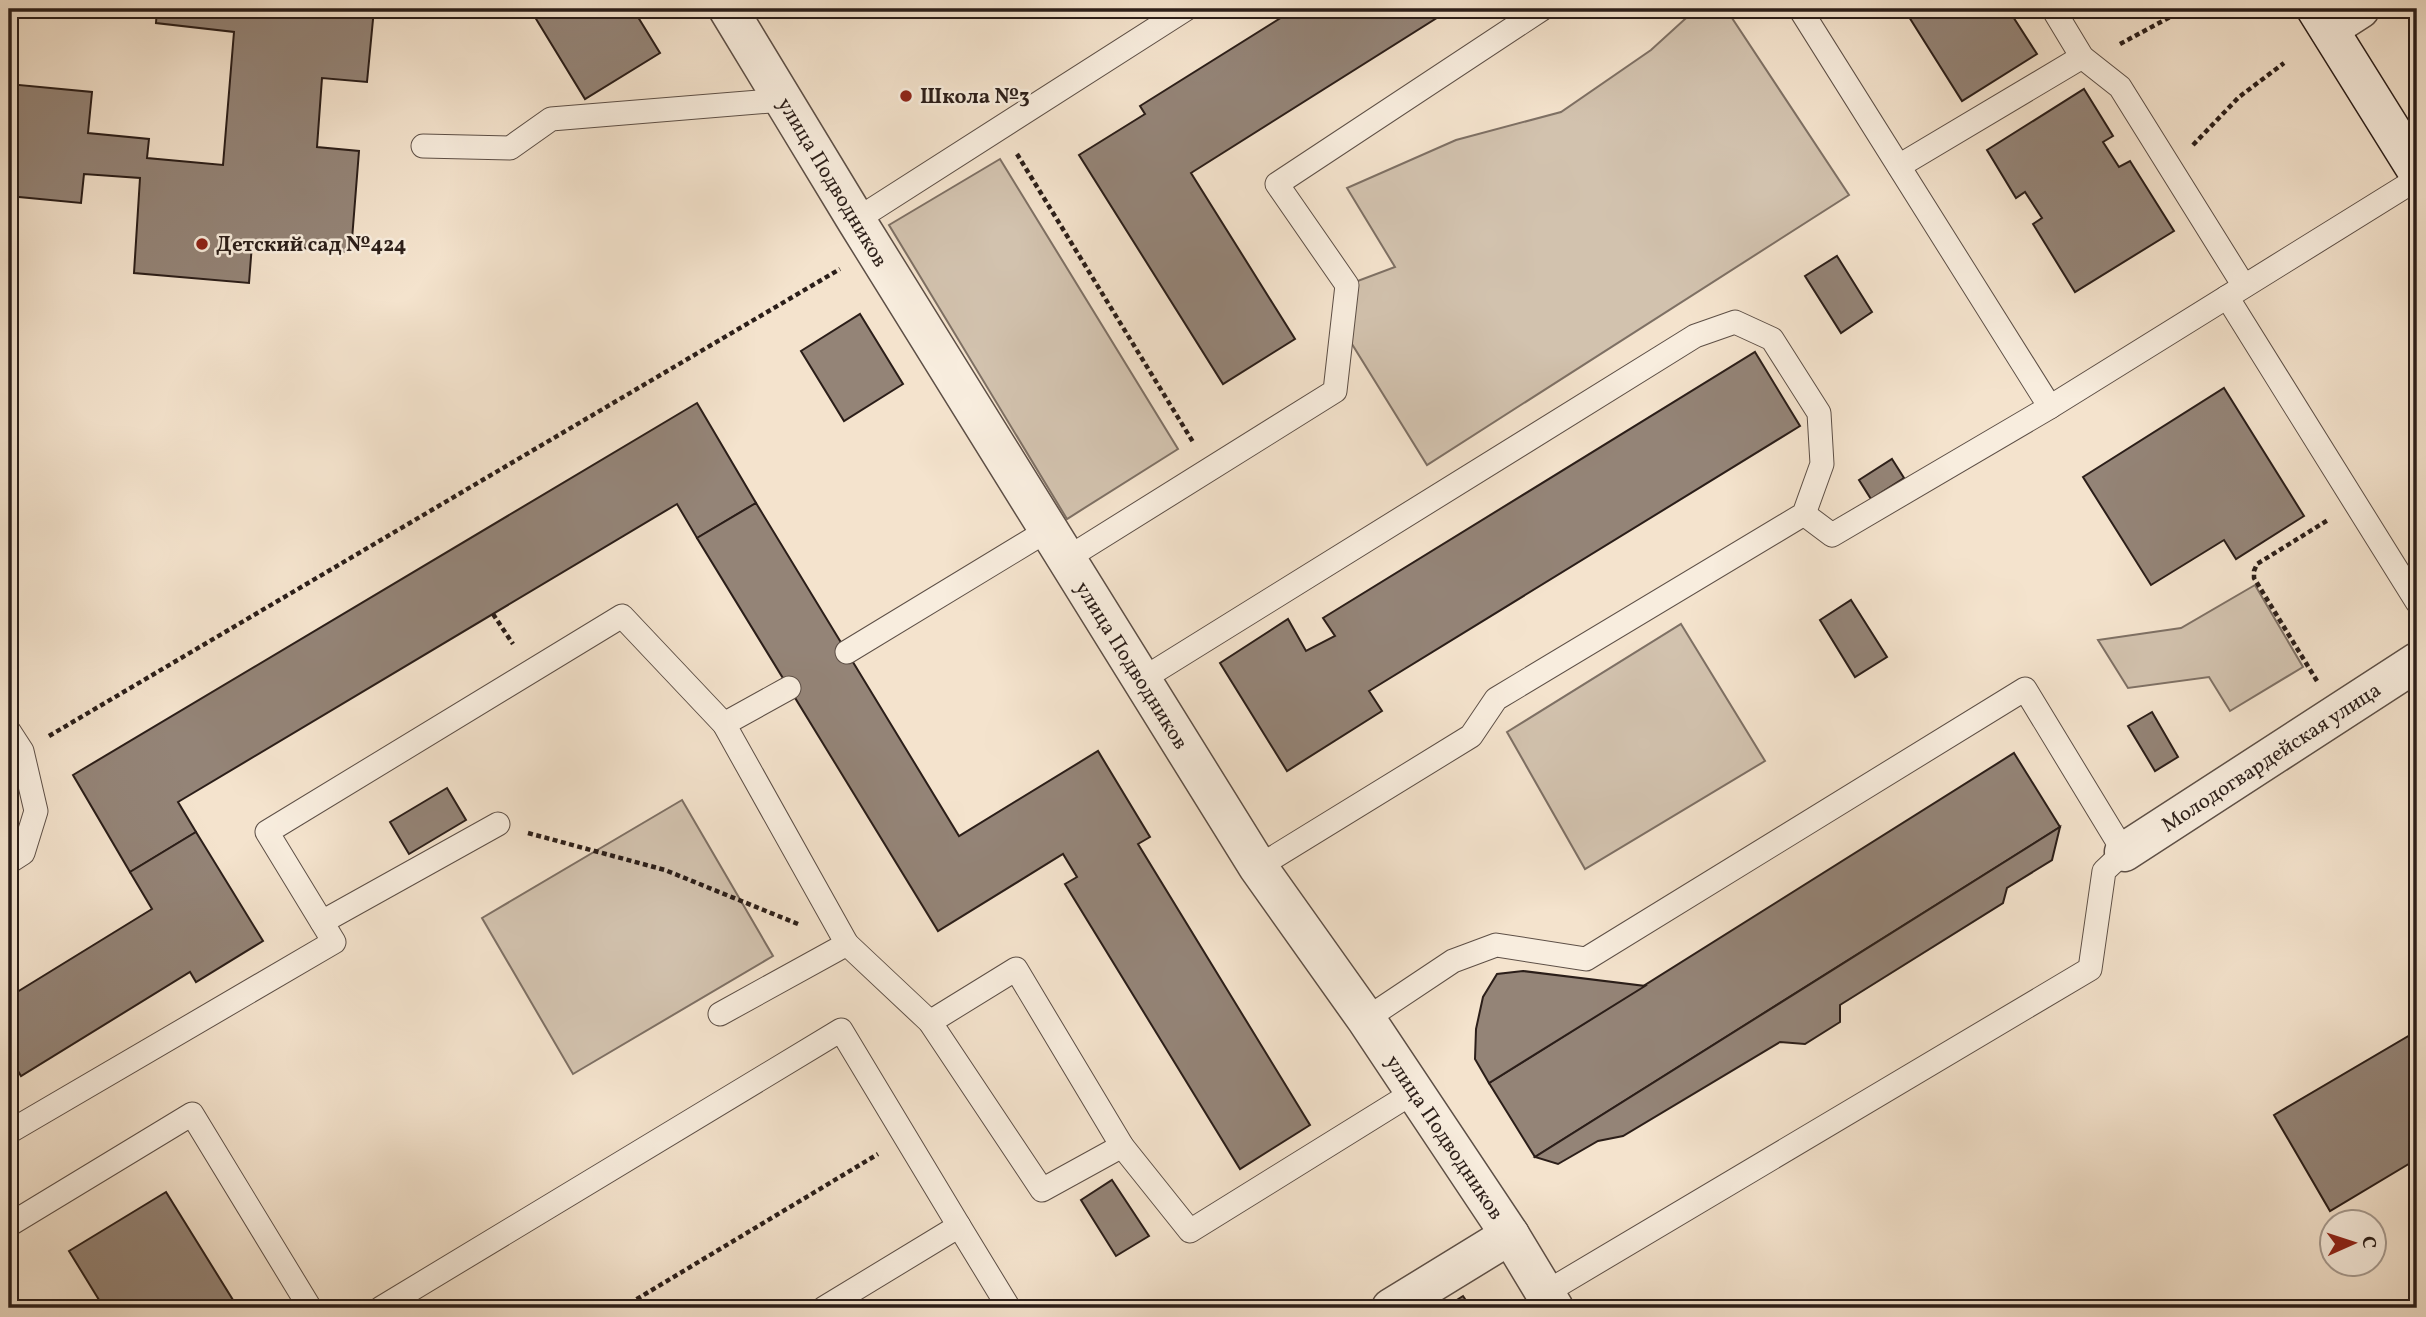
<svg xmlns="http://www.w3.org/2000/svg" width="2426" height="1317" font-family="Vollkorn,serif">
	<rect width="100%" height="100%" fill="#f4e3cd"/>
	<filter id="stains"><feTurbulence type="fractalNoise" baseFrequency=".00286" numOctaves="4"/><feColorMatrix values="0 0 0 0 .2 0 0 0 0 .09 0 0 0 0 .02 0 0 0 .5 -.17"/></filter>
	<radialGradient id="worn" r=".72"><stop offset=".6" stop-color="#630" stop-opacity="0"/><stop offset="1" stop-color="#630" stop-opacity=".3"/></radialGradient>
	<g fill="#d2c2ae" stroke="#7e7064" stroke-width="2">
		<polygon points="1696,9 1726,9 1849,195 1427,465 1342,328 1347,285 1395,267 1347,188 1456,140 1561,112 1651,50"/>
		<polygon points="1000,159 1178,449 1067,519 889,225"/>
		<polygon points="2255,585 2303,667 2230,711 2209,677 2128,688 2098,640 2181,628"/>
		<polygon points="1681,624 1765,761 1585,869 1507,732"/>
		<polygon points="682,800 773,956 573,1074 482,918"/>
	</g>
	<g fill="#948477" stroke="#2b1e19" stroke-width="2">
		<polygon points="157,9 374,9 367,82 322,78 317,147 359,151 351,252 252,244 249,283 134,273 140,178 84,174 81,203 9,196 9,84 92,92 88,133 149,139 147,158 223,165 234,32 156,23"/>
		<polygon points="530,9 633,9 660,53 585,99"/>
		<polygon points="1295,9 1451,9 1191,173 1295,339 1223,384 1079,155 1145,114 1140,106"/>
		<polygon points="1904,9 2008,9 2037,54 1962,101"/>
		<polygon points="2084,89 2113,136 2103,142 2119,167 2130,161 2174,231 2075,292 2033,224 2042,218 2025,192 2016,198 1987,150"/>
		<polygon points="1837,256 1872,312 1841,333 1805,276"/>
		<polygon points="860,314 903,384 844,421 801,351"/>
		<polygon points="1755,352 1800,426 1369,691 1382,711 1287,771 1220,663 1288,619 1306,651 1335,636 1323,618"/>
		<polygon points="2224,388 2304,516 2236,559 2224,540 2151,585 2083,477"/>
		<polygon points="697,403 756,503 697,538 677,504 178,802 196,832 130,872 73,775"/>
		<polygon points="1892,459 1904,478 1871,499 1859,480"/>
		<polygon points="756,503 959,836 1098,751 1150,837 1138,844 1310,1125 1240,1169 1065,884 1077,877 1063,854 938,931 697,538"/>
		<polygon points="1851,600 1887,657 1855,677 1820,620"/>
		<polygon points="2152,712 2178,757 2155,771 2128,726"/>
		<polygon points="2014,753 2060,827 1535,1157 1489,1083"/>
		<polygon points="447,788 466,820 409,854 390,822"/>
		<polygon points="2060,827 2052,860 2007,888 2003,903 1840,1005 1840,1022 1805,1044 1780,1042 1623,1136 1598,1141 1558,1164 1535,1157"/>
		<polygon points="196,832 263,941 196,982 190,972 21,1076 9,1056 9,997 152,909 130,872"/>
		<polygon points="1523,971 1645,986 1489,1083 1475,1059 1476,1029 1483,997 1497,974"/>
		<polygon points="2417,1031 2417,1159 2330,1211 2274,1115"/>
		<polygon points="1112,1180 1149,1236 1116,1256 1081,1200"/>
		<polygon points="166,1192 238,1308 104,1308 69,1251"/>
		<polygon points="1463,1296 1471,1308 1444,1308"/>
	</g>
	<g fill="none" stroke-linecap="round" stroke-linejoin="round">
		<defs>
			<g id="lane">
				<polyline points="1800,9 2050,407"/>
				<polyline points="2053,9 2082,57 2120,87 2244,286"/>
				<polyline points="423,146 510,148 551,119 783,100"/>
				<polyline points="1899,166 2082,57"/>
				<polyline points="856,220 1186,9"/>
				<polyline points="2227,297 2417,602"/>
				<polyline points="1804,514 1832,535 2050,407 2417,179"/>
				<polyline points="1066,559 1335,391 1347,285 1277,184 1542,9"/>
				<polyline points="847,652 1048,530"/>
				<polyline points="1141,680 1695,336 1735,322 1772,339 1819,413 1822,464 1804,514 1496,699 1471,736 1258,867"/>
				<polyline points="724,724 789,688"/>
				<polyline points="9,731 22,751 36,811 23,853 9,862"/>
				<polyline points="322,922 498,824"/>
				<polyline points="720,1014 847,944 930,1022 1042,1190 1122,1146"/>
				<polyline points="1366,1019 1453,961 1496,945 1586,959 2025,689 2124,852 2104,871 2090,969 1545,1293"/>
				<polyline points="930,1022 1016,969 1122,1146 1190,1231 1414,1092"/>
				<polyline points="9,1132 334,942 267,832 622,616 724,724 847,944"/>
				<polyline points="9,1225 192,1114 310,1308"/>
				<polyline points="381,1308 841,1030 959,1226"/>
				<polyline points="824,1308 959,1226 1009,1308"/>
			</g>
			<g id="street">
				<polyline points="728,9 856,220 1258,867 1366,1019 1510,1235 1554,1308"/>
				<polyline points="2329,29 2360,9"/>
				<polyline points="2124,852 2417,662"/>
				<polyline points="1391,1308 1510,1235"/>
			</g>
			<polyline id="secondary" points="2316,9 2417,171"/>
		</defs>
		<use href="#lane" stroke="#5d4f46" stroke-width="25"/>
		<use href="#street" stroke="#5d4f46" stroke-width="41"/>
		<use href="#secondary" stroke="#2b1e19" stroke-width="41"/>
		<g stroke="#2b1e19" stroke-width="4.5" stroke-dasharray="5 3.5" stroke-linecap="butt">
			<polyline points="2120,44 2185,9"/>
			<polyline points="2193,145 2239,97 2284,63"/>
			<polyline points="1017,154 1193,442"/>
			<polyline points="493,614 513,644"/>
			<polyline points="2317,681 2254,578 2254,571 2257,564 2328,520"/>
			<polyline points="49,736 840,269"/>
			<polyline points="528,833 665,870 798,924"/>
			<polyline points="622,1308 878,1154"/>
		</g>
		<use href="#lane" stroke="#f8edde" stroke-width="23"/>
		<use href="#street" stroke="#f8edde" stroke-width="38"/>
		<use href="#secondary" stroke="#f8edde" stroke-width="38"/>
	</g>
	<g fill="#8f2418" stroke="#f8edde" stroke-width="2.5">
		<circle cx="906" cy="96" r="7"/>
		<circle cx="202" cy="244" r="7"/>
	</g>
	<g text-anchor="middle" stroke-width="5" stroke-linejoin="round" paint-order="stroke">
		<g font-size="21" font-weight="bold" fill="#2b1e19" stroke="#f8edde" text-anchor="start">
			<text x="920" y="103">Школа №3</text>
			<text x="216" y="251">Детский сад №424</text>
		</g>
		<g font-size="21" fill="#2b1e19" stroke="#f8edde">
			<text transform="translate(833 182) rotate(59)" y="7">улица Подводников</text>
			<text transform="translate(1132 665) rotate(58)" y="7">улица Подводников</text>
			<text transform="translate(2271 757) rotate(-33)" y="7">Молодогвардейская улица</text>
			<text transform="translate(1445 1137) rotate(56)" y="7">улица Подводников</text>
		</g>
	</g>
	<rect width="2426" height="1317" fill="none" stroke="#f4e3cd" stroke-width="35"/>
	<rect x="10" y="10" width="2405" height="1296" fill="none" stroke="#2b1e19" stroke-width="3.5"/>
	<rect x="18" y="18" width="2391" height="1282" fill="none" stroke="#2b1e19" stroke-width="2"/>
	<g transform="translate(2353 1243) rotate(87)"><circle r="33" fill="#f8edde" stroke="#a69a8f" stroke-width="2"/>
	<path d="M0-5L12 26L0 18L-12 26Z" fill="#8f2418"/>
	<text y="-10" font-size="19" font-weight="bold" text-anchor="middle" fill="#2b1e19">С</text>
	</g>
	<rect width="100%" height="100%" filter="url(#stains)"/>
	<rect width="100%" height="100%" fill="url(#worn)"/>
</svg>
